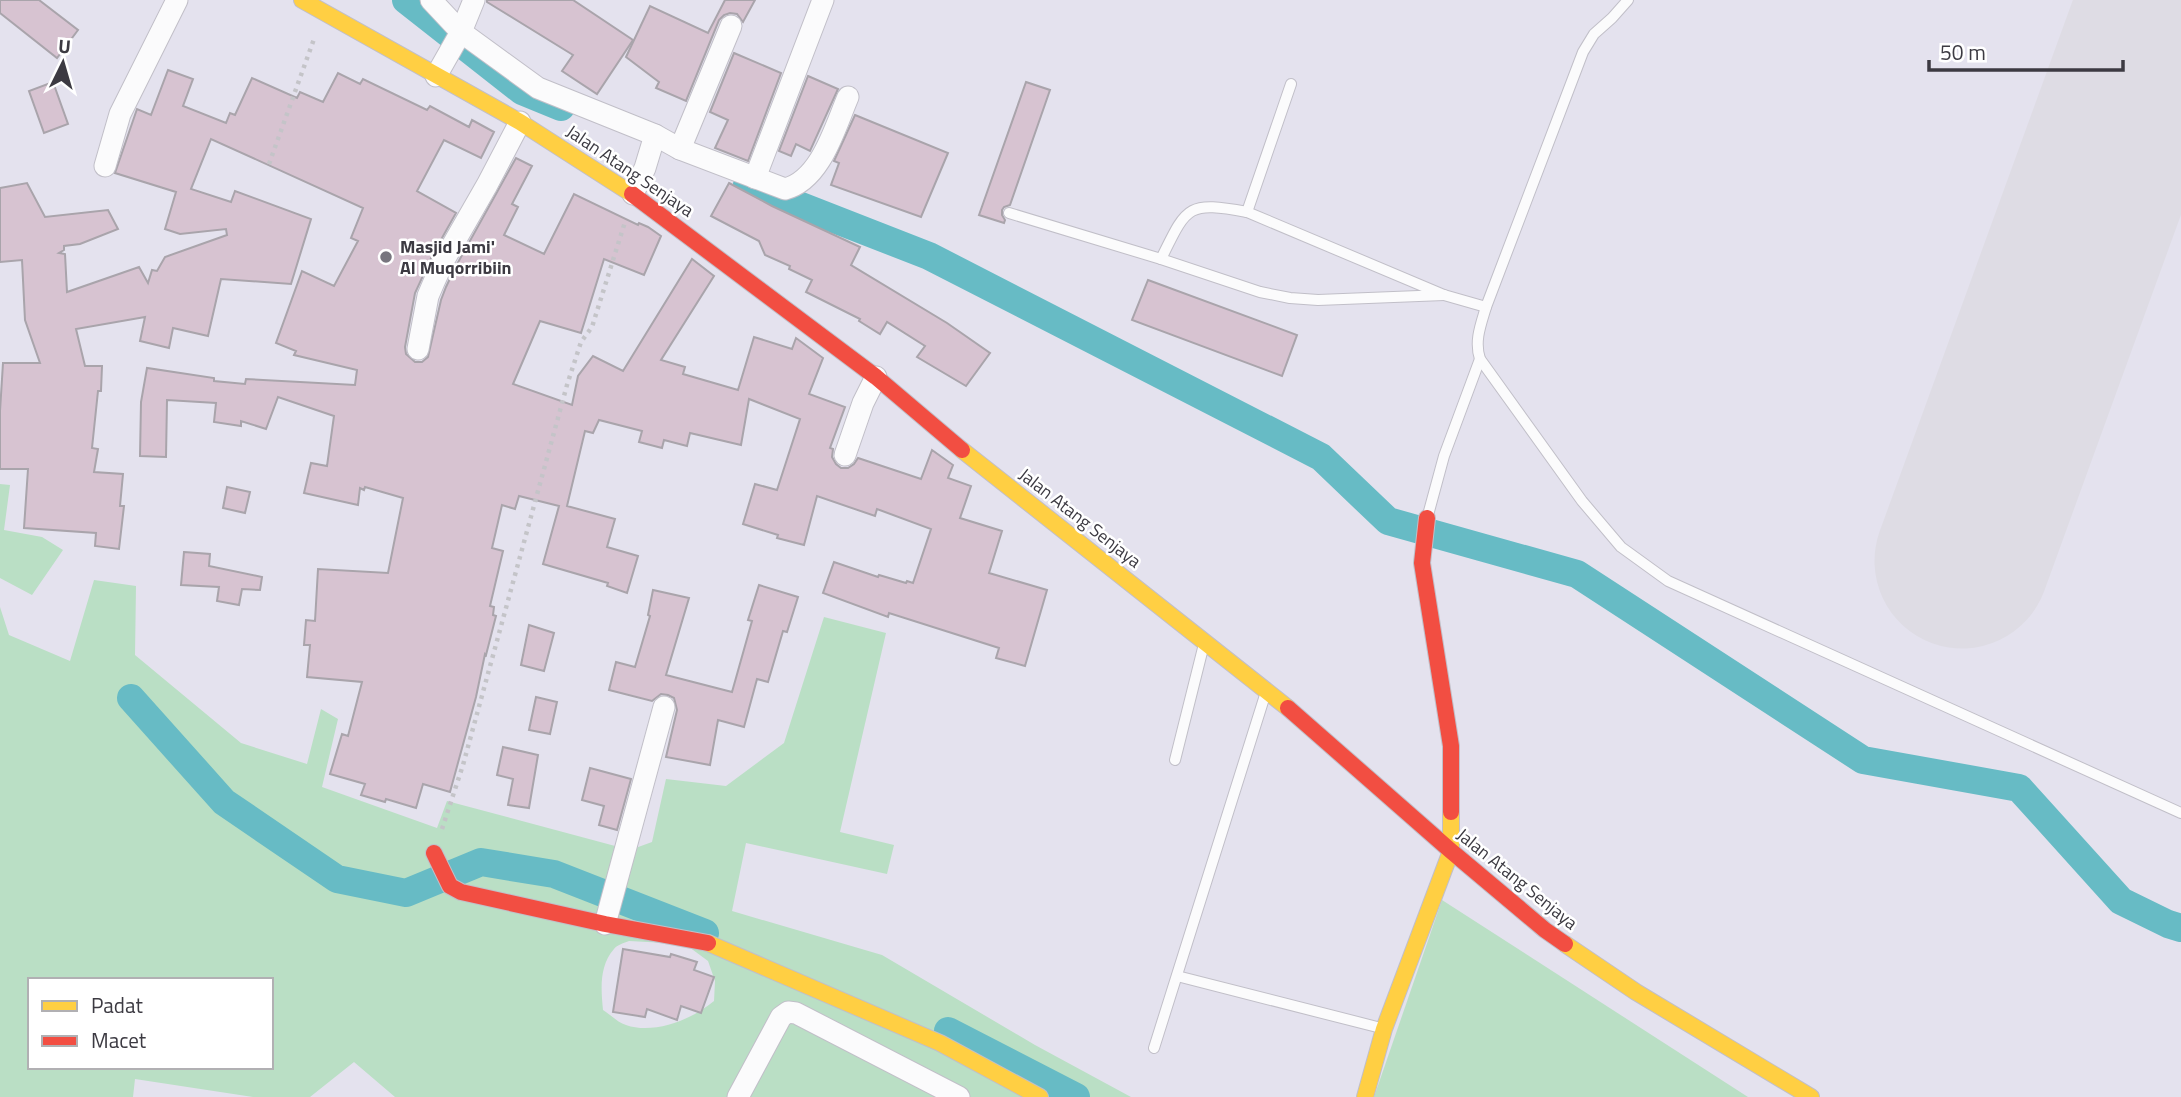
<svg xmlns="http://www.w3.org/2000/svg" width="2181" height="1097" font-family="'Titillium Web',sans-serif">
	<rect width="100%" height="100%" fill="#e4e2ee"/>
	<g fill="#badfc5" fill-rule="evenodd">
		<polygon points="0,484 10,485 4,530 42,537 63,550 32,595 0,578"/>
		<path d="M 94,580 L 136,586 L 135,655 L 241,743 L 307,764 L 321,709 L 338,719 L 322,787 L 437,828 L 447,801 L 630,850 L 652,842 L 666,779 L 726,786 L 784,743 L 824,617 L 886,633 L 840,832 L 894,845 L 887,874 L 746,843 L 732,911 L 882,955 L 1035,1045 L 1131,1097 L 395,1097 L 354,1062 L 310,1097 L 253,1097 L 135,1079 L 133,1097 L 0,1097 L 0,607 L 9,635 L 70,661 ZM 629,941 L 685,944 L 708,961 L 715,981 L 714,1001 C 693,1019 654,1035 626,1025 C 618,1023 610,1014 603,1010 C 601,989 599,966 614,949 C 617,945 624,943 629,941 ZM 30,980 L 271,980 L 271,1067 L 30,1067 Z"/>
		<polygon points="1442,900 1748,1097 1374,1097"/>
	</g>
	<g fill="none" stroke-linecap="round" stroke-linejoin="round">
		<g stroke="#67bbc5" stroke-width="28">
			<polyline points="406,0 522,91 561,107"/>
			<polyline points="747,185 929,256 1321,457 1388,521 1577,574 1863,760 2019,788 2121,901 2168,924 2181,928"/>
			<polyline points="131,698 224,802 337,879 406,893 481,862 554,874 705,933"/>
			<polyline points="948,1031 1076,1097"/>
		</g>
		<polyline stroke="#dedce4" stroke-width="175" points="1962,561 2166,0"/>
	</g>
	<g fill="#d7c3d1" stroke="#a9a4ab" stroke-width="2">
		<polygon points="0,0 39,0 78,30 57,58 0,13"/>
		<polygon points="487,0 573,0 633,40 597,94 562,71 573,55 487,2"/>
		<polygon points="725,0 755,0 743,22 737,14 730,13 724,15 719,20 686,101 656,88 659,82 626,57 650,6 708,33"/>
		<polygon points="734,53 781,73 748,161 715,148 728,120 710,112"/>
		<polygon points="168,70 193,79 183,106 226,123 230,113 235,115 252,78 297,98 300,92 323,102 338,73 360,84 363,79 427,110 430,106 469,127 472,120 494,132 481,158 444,140 417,191 456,213 433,254 415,293 405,347 406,354 415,362 422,362 428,357 441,300 446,287 456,266 516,158 532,166 512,204 518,207 504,235 544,254 574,194 638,225 639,223 648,227 661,236 644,275 604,259 581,333 540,321 513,384 572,405 578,376 593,356 623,371 692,259 714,276 661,360 685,367 683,374 738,390 754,337 792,349 796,338 823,358 809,394 845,407 830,448 833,449 832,457 836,464 841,468 848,468 854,464 858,458 921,479 932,450 953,465 948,478 971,486 960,518 1002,531 989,573 1047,590 1025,666 996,658 999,648 889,613 888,617 823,593 834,562 878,577 879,575 906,583 907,581 913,583 931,529 877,509 875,516 817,496 804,545 777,538 778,535 743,524 755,484 777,490 800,419 749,399 741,445 690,433 687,446 664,440 662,448 639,442 642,431 599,420 593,433 585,431 567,506 615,519 607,547 638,556 627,593 607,586 608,583 543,564 559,506 519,496 515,509 502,505 492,548 503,551 490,606 494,607 493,615 496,616 486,655 485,654 476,697 450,792 423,784 416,808 386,799 385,802 361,795 365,784 330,774 342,734 348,736 362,682 307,677 310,645 304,645 306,620 315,621 318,569 388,573 403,498 365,487 364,490 360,488 358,505 304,493 311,463 327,466 334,416 278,397 266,429 241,421 241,426 214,422 216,403 167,400 166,457 140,456 141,402 147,368 214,378 214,381 245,384 246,379 355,385 357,370 294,355 296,351 276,343 302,271 334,286 358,241 351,238 363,208 211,139 191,189 231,202 235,191 311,219 291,284 221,279 208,336 173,328 169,348 140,341 145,317 76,329 85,366 102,366 101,391 98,391 92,448 98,449 94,472 123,474 120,506 124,506 119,549 95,546 96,533 24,528 28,469 0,469 0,411 3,363 40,363 25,320 22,260 0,262 0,188 27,183 45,217 108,210 118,229 80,244 64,246 64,250 59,253 65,254 67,292 139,267 148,283 152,270 157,271 165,257 227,235 226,229 180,234 165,229 176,192 115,173 137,109 151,115"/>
		<polygon points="808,76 838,89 810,151 796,144 791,156 779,151"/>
		<polygon points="53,82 68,124 44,133 29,91"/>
		<polygon points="1026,82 1050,90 1010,205 1004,207 1002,210 1002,215 1005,220 1004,223 979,215"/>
		<polygon points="855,115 948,153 921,217 831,185 839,163 834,161"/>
		<polygon points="729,183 772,206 860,247 851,265 947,323 990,353 966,386 917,357 925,346 887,322 880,334 859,321 860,319 806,292 812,280 789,269 790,266 765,255 759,241 711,216"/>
		<polygon points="1148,280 1297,335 1282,376 1132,320"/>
		<polygon points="227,487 250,492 245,513 223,508"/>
		<polygon points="184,552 210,554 209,566 262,577 260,590 242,589 239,605 217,601 219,587 181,585"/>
		<polygon points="759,585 798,597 787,632 783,631 768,682 757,679 744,727 718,720 710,765 666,757 677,710 674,698 668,695 661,694 652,701 609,690 616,662 635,667 650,616 648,615 653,590 689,598 666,675 732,692 752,621 748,620"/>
		<polygon points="529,625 554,633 544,671 521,665"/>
		<polygon points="536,697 557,702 550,734 529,730"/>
		<polygon points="503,747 538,755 529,808 508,805 513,779 497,775"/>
		<polygon points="590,768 631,779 617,830 599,825 604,806 582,800"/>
		<polygon points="623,949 670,957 671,954 697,962 694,970 714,977 701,1013 681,1006 677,1020 647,1009 645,1017 613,1012"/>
	</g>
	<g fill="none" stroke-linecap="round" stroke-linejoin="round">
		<defs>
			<g id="lane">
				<path d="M 1628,0 L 1612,18 L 1594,34 L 1583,52 L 1486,307 C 1481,324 1474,341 1480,359 L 1582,501 L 1621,547 L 1668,581 L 2181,813"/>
				<polyline points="1247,212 1291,84"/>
				<polyline points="1009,213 1161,259 1260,292 1290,298 1318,300 1444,295"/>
				<path d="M 1161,259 C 1187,206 1187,201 1247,212 L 1444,295 L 1486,307"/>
				<polyline points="1428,515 1444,456 1480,359"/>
				<polyline points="1175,760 1204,644"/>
				<polyline points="1177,976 1381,1028"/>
				<polyline points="1154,1048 1266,692"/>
			</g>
			<g id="street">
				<path d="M 431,0 L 461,32 L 538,88 L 655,135 L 680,149 L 785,189 C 821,180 835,127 848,97"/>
				<polyline points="436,76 461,32 474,0"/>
				<polyline points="680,149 731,26"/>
				<polyline points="105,166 120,114 177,0"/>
				<polyline points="755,178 823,0"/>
				<polyline points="633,194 645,168 655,135"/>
				<polyline points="418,349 428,296 434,282 444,260 487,185 520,122"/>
				<polyline points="845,455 863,403 876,377"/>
				<polyline points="605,924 664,707"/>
				<polyline points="738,1097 781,1017 788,1012 796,1013 959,1097"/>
			</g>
			<g id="slow">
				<polyline points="302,0 520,122 632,194"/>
				<polyline points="962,450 1288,708"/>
				<polyline points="708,943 940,1043 1040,1097"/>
				<polyline points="1565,944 1636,992 1811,1097"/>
				<polyline points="1365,1097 1384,1029 1451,851 1451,812"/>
			</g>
			<g id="jam">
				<polyline points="632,194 876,377 962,450"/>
				<polyline points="1427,518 1422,563 1451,746 1451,812"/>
				<polyline points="1288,708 1451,851 1545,930 1565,944"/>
				<polyline points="434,853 450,886 461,892 605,924 708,943"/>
			</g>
		</defs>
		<use href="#lane" stroke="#c1bfc8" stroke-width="12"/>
		<use href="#street" stroke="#c1bfc8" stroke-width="23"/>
		<use href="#slow" stroke="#c1bfc8" stroke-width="18"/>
		<use href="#jam" stroke="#c1bfc8" stroke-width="18"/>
		<g stroke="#c4c4c8" stroke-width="4.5" stroke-dasharray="3.5 5" stroke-linecap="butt">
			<polyline points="269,164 314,39"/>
			<polyline points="442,829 463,765 567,385 581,342 592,327 625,222"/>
		</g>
		<use href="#lane" stroke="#fbfbfc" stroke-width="10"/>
		<use href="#street" stroke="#fbfbfc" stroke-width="21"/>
		<use href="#slow" stroke="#ffcf43" stroke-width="16"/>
		<use href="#jam" stroke="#f24e42" stroke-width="16"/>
	</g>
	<circle fill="#77757e" stroke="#fff" stroke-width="2.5" cx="386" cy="257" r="7"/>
	<g text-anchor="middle" stroke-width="5" stroke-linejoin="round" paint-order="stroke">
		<g font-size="18" fill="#3c3a42" stroke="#fff">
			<text transform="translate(630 171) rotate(34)" y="6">Jalan Atang Senjaya</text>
			<text transform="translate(1080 518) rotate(38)" y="6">Jalan Atang Senjaya</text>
			<text transform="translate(1517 879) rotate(39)" y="6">Jalan Atang Senjaya</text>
		</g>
		<g font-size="18" font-weight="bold" fill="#3c3a42" stroke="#fff" text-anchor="start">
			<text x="400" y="253">Masjid Jami'<tspan x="400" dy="21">Al Muqorribiin</tspan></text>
		</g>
	</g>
	<rect x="28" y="978" width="245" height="91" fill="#ffffff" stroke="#b1b0b3" stroke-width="2"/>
	<rect x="42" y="1001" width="35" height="10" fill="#ffcf43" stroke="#b1b0b3" stroke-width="2"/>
	<text x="91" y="1013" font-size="21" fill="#3c3a42">Padat</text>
	<rect x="42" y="1036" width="35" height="10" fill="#f24e42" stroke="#b1b0b3" stroke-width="2"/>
	<text x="91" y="1048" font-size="21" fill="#3c3a42">Macet</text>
	<g transform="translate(63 63) rotate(5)" stroke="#ffffff" stroke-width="5" paint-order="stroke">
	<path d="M0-5L12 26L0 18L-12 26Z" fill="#3c3a42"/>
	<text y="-10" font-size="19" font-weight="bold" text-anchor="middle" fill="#3c3a42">U</text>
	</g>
	<path d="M1929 60v10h194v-10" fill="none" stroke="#3c3a42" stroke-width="3.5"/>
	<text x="1940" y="60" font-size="21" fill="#3c3a42" stroke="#ffffff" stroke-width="5" paint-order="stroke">50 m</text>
</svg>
